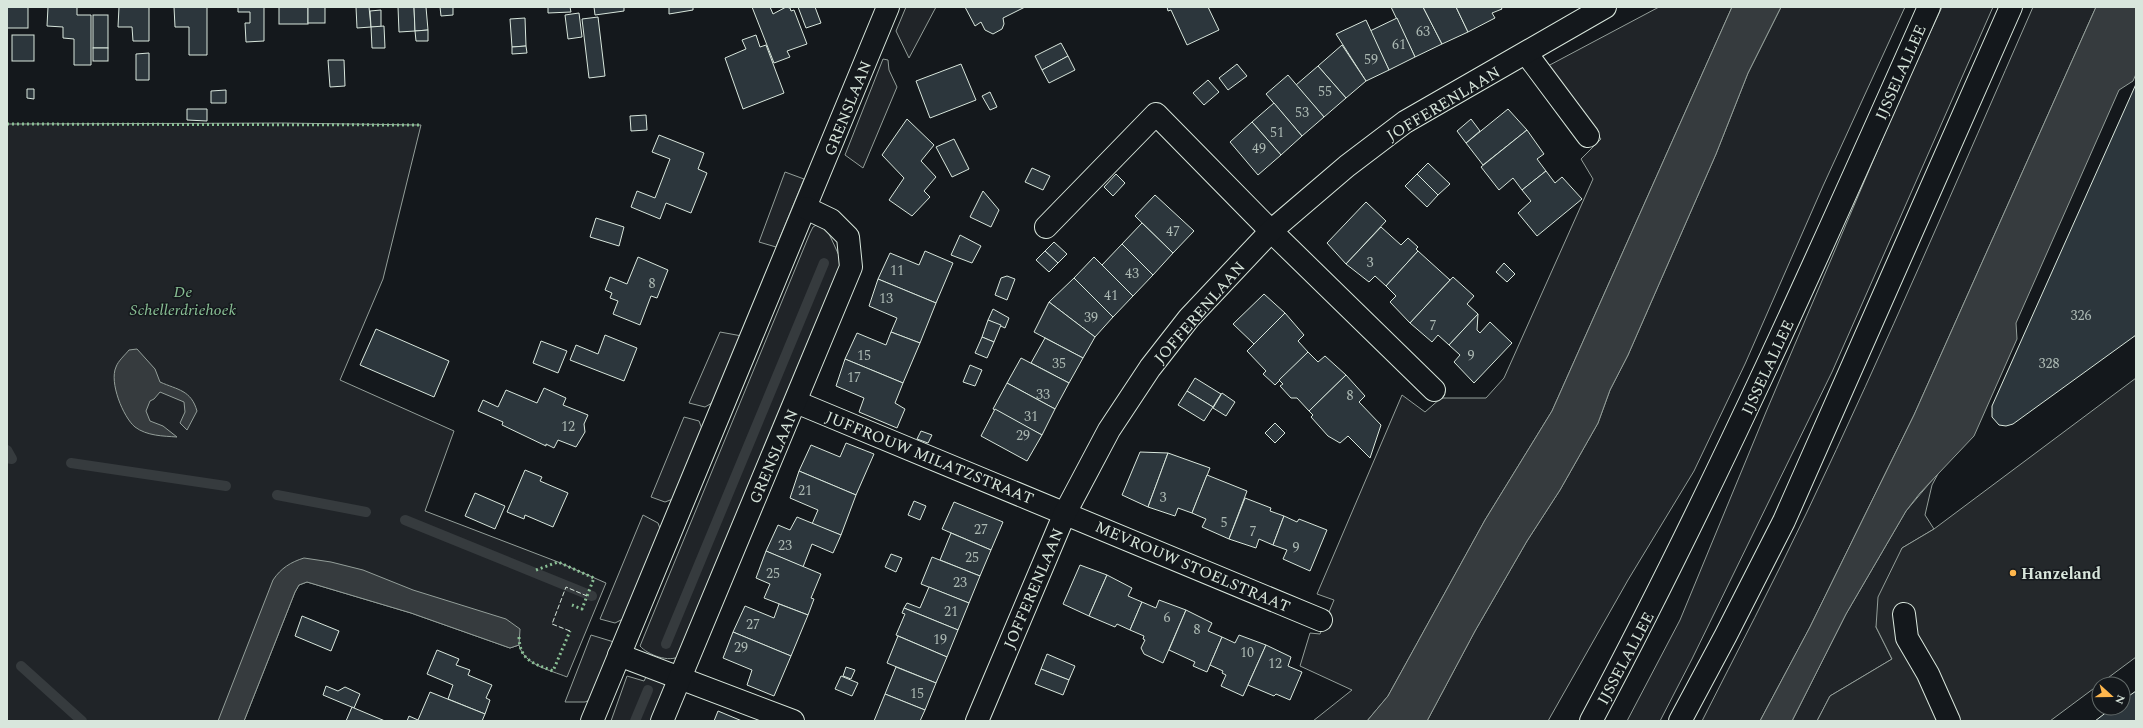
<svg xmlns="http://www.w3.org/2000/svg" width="2143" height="728" font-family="Spectral,serif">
	<rect width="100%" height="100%" fill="#14181c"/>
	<g fill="#202428" stroke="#939e99">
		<polygon points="906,7 936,7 909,58 896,31"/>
		<polygon points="1659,7 1732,7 1552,411 1485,520 1388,696 1367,721 1313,721 1352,690 1300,666 1310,633 1320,634 1334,600 1317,594 1402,395 1425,412 1441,398 1486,398 1504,378 1593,179 1581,159 1601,139 1546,67"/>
		<polygon points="1781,7 1905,7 1823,186 1745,364 1694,471 1628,580 1548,721 1427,721 1475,631 1527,541 1560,490 1598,423 1610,390 1628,355 1716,154 1748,73"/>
		<polygon points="1942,7 1993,7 1832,372 1692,659 1660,721 1627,721 1680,620 1766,412 1902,93"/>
		<path d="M 2033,7 L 2096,7 L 1914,415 L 1810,627 L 1760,721 L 1702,721 C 1737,652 1773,583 1807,512 C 1886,346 1959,176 2033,7 Z"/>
		<polygon points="883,59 888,60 889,70 897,87 863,168 845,155"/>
		<path d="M 283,123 L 421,125 L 383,279 L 340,380 L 454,431 L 425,511 L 558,562 L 606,583 L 567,677 C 550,670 524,665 519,645 L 510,648 L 411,613 L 307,582 L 299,585 L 295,592 L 244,721 L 7,721 L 7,124 Z"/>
		<polygon points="785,172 804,179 776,247 759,242"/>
		<path d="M 818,224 L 825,225 L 842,262 L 680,656 C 669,663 648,655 640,646 L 810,233 L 813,227 Z"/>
		<polygon points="720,332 742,336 712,403 705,407 689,403"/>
		<polygon points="684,417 699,421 702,429 673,499 665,502 651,497"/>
		<polygon points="1939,472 1932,485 1925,515 1934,529 1902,548 1876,627 1892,659 1830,696 1817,721 1792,721 1846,614 1906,511"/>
		<polygon points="643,515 658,523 661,531 623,619 615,623 600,619"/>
		<polygon points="591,635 614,642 590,700 585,702 565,702"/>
		<polygon points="647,675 664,684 666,690 654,721 611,721 627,676 644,681"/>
	</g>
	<polygon fill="#24282b" stroke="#939e99" points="2136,378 2136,657 2050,721 1817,721 1830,696 1892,659 1876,627 1878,597 1902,548 1934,529"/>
	<g fill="#363b3e" stroke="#939e99">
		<polygon points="1732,7 1781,7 1748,73 1716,154 1628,355 1610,390 1598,423 1560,490 1527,541 1475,631 1427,721 1367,721 1388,696 1485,520 1552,411"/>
		<polygon points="2096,7 2136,7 2136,74 2133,81 2119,90 2016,323 2017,339 1974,436 1920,493 1906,511 1846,614 1792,721 1760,721 1810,627 1914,415"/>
		<path d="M 137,349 L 155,369 L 160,382 C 178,390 191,390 197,411 L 187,430 L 180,423 L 185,412 L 184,402 L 160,392 L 154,399 L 150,401 L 146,411 L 150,421 L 163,426 L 177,437 C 163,436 147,436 135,427 C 123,417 109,382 116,367 C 118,361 125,355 129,350 Z"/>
		<path d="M 304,558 L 331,562 L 363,570 L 413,590 L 506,619 L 520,629 L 519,645 L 510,648 L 411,613 L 307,582 L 299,585 L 295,592 L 244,721 L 218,721 L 273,580 C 281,568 291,562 304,558 Z"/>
	</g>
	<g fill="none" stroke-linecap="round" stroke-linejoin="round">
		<g stroke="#363b3e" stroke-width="10">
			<polyline points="7,450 12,459 7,458"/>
			<polyline points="71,463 226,486"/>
			<polyline points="277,495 366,512"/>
			<polyline points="405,520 592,596"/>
			<polyline points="666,644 824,263"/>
			<polyline points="21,666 82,721"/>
			<polyline points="635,721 648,690"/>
		</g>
	</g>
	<g fill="#2c363c" stroke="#d8e6dc">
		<rect x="7" y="7" width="21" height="21"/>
		<polygon points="46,7 77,7 77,15 91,15 91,65 74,65 74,39 63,38 63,27 47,26 48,7"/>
		<polygon points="119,7 149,7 149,41 133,41 132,27 118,27"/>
		<polygon points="174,7 207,7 207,55 189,55 189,27 175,27"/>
		<polygon points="238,7 264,7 264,41 246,42 245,23 250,23 250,12 238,12"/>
		<rect x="279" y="7" width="29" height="17"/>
		<rect x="308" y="7" width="17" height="16"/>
		<polygon points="356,7 369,7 371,27 357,28"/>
		<polygon points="398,7 414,7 415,31 399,32"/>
		<polygon points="414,7 426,7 428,30 415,31"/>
		<polygon points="440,7 453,7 453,15 441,16"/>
		<polygon points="548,7 570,7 571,12 548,13"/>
		<polygon points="594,7 624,7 624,11 595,15"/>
		<polygon points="669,7 693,7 693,10 669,14"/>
		<polygon points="752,7 770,7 773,14 786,7 790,8 791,11 794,10 807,44 787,51 790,57 774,63"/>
		<polygon points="798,7 815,7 821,23 806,28"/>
		<polygon points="965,7 1025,7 1003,18 1004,24 1002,29 993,34 985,30 981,22 975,26"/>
		<polygon points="1167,7 1208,7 1219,30 1187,45 1171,10 1168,11"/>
		<polygon points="1391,7 1423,7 1442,44 1415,57"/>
		<polygon points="1423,7 1456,7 1468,32 1442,44"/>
		<polygon points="1456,7 1501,7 1502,9 1492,13 1495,18 1468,32"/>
		<polygon points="381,10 381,27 371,27 370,11"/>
		<polygon points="579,13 582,37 568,39 565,15"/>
		<rect x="93" y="15" width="15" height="33"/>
		<polygon points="598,17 605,76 589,78 582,19"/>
		<polygon points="525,18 526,46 512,47 510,19"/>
		<polygon points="1397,18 1415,57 1389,70 1370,31"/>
		<polygon points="1366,20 1389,70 1366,81 1336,34"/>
		<polygon points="384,26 385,48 372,48 371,27"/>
		<polygon points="428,30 428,41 416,41 415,31"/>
		<rect x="12" y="35" width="22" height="26"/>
		<polygon points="756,35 760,47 766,45 784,93 743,109 725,58 746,49 742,40"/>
		<polygon points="1061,43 1068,56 1042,70 1035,56"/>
		<polygon points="1342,45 1366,81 1346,98 1318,66"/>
		<polygon points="526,46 527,53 512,54 512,47"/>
		<rect x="93" y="48" width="15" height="13"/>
		<polygon points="149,53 149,80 136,80 136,54"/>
		<polygon points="1068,56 1075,70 1049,83 1042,70"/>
		<polygon points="328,60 344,60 345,86 330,87"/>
		<polygon points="961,64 976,100 930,118 916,81"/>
		<polygon points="1237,64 1247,76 1228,90 1219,78"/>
		<polygon points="1318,66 1346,98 1324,117 1296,85"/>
		<polygon points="1288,75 1324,117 1302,136 1266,94"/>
		<polygon points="1208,80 1219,92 1204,105 1193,93"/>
		<polygon points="2136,84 2136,335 2013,424 2006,426 1999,425 1992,417 1992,406"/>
		<polygon points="27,89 34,89 34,99 27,98"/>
		<polygon points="226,90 226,103 211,103 211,91"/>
		<polygon points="990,92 997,107 990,110 982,96"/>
		<polygon points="1274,103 1302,136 1281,155 1252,122"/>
		<polygon points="187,109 207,109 207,121 187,120"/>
		<polygon points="1508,109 1527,130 1483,165 1466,143"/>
		<polygon points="646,115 647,130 631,131 630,116"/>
		<polygon points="907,119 934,145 921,161 936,177 924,191 930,197 912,216 889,200 904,178 882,155"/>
		<polygon points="1471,119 1480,131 1466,143 1457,131"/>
		<polygon points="1252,122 1281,155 1258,175 1230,142"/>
		<polygon points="1527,130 1544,154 1537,159 1546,171 1522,190 1513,178 1499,190 1481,167"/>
		<polygon points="659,135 704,153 698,169 707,173 691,213 666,203 660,219 631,207 637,191 655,198 670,159 652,152"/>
		<polygon points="954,139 969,169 952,177 936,147"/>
		<polygon points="1428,163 1450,184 1438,195 1417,174"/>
		<polygon points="1032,168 1050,176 1043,190 1025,182"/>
		<polygon points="1546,171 1555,183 1562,177 1582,199 1537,236 1518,213 1531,201 1522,190"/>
		<polygon points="1116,174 1125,183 1113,196 1104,187"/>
		<polygon points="1417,174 1438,195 1427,207 1405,186"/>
		<polygon points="983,191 999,210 991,227 970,217"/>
		<polygon points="1155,195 1194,231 1173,253 1135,216"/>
		<polygon points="1366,202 1386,221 1346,264 1327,243"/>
		<polygon points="596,218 624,227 619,246 590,237"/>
		<polygon points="1142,223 1173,253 1153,275 1122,244"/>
		<polygon points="1381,227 1401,245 1408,238 1418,247 1416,249 1418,251 1386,286 1375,276 1369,282 1346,264"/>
		<polygon points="960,235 981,246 972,263 951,255"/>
		<polygon points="1054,242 1067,254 1058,263 1045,251"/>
		<polygon points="1122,244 1153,275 1133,296 1102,265"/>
		<polygon points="925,251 953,263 936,303 878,279 890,253 919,265"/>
		<polygon points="1045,251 1058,263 1049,272 1036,260"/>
		<polygon points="1418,251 1450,280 1410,323 1390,302 1396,296 1386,286"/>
		<polygon points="638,257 668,270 657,298 651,296 640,325 613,314 618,301 610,298 612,293 605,290 610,277 627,284"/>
		<polygon points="1094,257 1133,296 1113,317 1074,278"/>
		<polygon points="1504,263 1515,274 1507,282 1496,272"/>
		<polygon points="1007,276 1015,279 1007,300 995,295 1001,278"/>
		<polygon points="1453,277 1474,296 1467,304 1478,314 1449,345 1438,335 1432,342 1410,323"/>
		<polygon points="1074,278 1113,317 1095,337 1049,302"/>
		<polygon points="878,279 936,303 920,343 891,332 897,318 869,306"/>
		<polygon points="1264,294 1285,313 1254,344 1233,324"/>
		<polygon points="1049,302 1095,337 1083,358 1034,332"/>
		<polygon points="993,309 1009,318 1005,328 988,320"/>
		<polygon points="1285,313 1304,335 1298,341 1308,352 1275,385 1263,374 1266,371 1247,351"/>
		<polygon points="1478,314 1477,330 1480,333 1490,322 1512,343 1474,383 1454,362 1460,355 1449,345"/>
		<polygon points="988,320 1001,325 994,342 982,337"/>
		<polygon points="376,329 449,361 434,397 360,365"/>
		<polygon points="891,332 920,343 903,383 845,359 857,333 886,345"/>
		<polygon points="605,335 637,348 624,381 570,360 576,345 598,354"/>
		<polygon points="982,337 994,342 987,358 975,353"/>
		<polygon points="1045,338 1083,358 1069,383 1031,363"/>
		<polygon points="541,341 567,351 558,373 533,363"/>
		<polygon points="1308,352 1318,362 1325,356 1346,375 1309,411 1297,398 1291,398 1280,386 1283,384 1279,380"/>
		<polygon points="1021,358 1069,383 1055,409 1007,383"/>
		<polygon points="845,359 903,383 895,403 905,409 897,428 859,412 864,398 836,386"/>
		<polygon points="970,365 982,370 975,386 963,382"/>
		<polygon points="1346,375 1365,396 1359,402 1381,425 1370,458 1348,436 1340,443 1328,436 1311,417 1313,415 1309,411"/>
		<polygon points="1195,378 1221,394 1213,407 1187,391"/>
		<polygon points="1007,383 1055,409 1042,435 993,409"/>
		<polygon points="544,388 566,398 563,405 588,415 584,424 585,432 576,447 558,440 554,448 546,444 546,446 502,425 503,422 478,411 483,400 498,407 506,390 537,403"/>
		<polygon points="1187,391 1213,407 1204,421 1178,405"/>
		<polygon points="1222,393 1235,402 1226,416 1213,408"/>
		<polygon points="995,409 1042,435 1027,461 981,436"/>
		<polygon points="1275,423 1285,433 1275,443 1265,433"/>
		<polygon points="921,431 932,435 928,443 917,439"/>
		<polygon points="846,443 874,454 856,495 799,471 811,445 840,457"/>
		<polygon points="1140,452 1168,453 1148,507 1122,495"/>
		<polygon points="1168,453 1210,468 1192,513 1178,508 1175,516 1148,507"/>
		<polygon points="525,470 542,477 540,481 568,493 553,527 525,515 524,519 507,512"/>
		<polygon points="799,471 856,495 841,535 812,524 818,510 790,498"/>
		<polygon points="1207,475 1247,491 1229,539 1202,527 1206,519 1192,513"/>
		<polygon points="475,493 505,506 495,529 465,516"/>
		<polygon points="1245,498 1271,508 1270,511 1284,516 1273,545 1259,539 1256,548 1229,539"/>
		<polygon points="914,501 926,506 920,520 908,515"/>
		<polygon points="954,502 1003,522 991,550 942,529"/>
		<polygon points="1284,516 1297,522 1299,519 1327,530 1310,571 1283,559 1287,550 1273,545"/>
		<polygon points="797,517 841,535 833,553 812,544 803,567 766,551 778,525 790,530"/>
		<polygon points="951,533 991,550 980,576 940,560"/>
		<polygon points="766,551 821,574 811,598 814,599 808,615 764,598 770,584 756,578"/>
		<polygon points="891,554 902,558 896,572 885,567"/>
		<polygon points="932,557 980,576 969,603 921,584"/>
		<polygon points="1080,565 1107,575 1089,616 1063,604"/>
		<polygon points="1107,575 1132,588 1128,596 1142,602 1130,630 1117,624 1115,627 1089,616"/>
		<polygon points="929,587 969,603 958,630 904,608 907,603 920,608"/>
		<polygon points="1159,600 1186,610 1163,663 1144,654 1141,648 1145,640 1143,639 1144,636 1130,630 1142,602 1156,608"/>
		<polygon points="779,604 808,615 791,656 733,632 745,606 774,618"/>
		<polygon points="904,608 958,630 947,657 896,635 905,614 902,613"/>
		<polygon points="1186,610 1212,623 1208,631 1222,637 1207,672 1193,666 1195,662 1169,650"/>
		<polygon points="302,616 339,631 331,651 295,636"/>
		<polygon points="733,632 791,656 774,696 747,685 752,670 723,658"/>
		<polygon points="1239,635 1266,645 1243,696 1221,686 1226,675 1222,673 1223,671 1210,665 1222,637 1235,643"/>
		<polygon points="898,636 947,657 936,683 887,663"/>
		<polygon points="1266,645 1291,657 1288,666 1302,672 1290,700 1276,694 1274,696 1248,685"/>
		<polygon points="437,650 459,659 456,665 470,670 468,675 492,685 486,698 490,700 485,714 448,699 453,685 427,674"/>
		<polygon points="1047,654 1075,666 1069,680 1041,669"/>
		<polygon points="846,667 855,670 851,679 843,676"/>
		<polygon points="896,667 936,683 925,710 885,694"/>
		<polygon points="1041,669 1069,680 1063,695 1035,684"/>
		<polygon points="841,676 858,683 852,696 835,689"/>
		<polygon points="326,686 338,691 345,687 360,694 354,708 323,695"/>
		<polygon points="2136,691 2136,721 2095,721 2112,708 2123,708 2123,700"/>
		<polygon points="430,692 485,714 482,721 407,721 409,716 418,720"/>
		<polygon points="885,694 925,710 920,721 874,721"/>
		<polygon points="352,707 354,708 385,721 346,721"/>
		<polygon points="718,711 742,721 714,721"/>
	</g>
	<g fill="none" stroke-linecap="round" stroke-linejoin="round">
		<defs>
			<g id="minor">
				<polyline points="1526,53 1588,136"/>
				<polyline points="1046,227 1156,114 1271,231 1434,390"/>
				<polyline points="796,402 1321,620"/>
				<polyline points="1904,614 1907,638 1928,674 1949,721"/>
				<polyline points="619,655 793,721"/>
				<polyline points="592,721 888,7"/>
				<polyline points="662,721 851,267 848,237 831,220 806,208"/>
				<polyline points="977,721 1065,513 1109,430 1150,368 1189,318 1271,231 1347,166 1405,122 1605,7"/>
			</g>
			<g id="major">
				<path d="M 1591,721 C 1715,488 1822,248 1929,7"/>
				<polyline points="1680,721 1726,635 1784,521 2011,7"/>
			</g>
		</defs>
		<use href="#minor" stroke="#d8e6dc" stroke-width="24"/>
		<use href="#major" stroke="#d8e6dc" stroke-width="24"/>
		<use href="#minor" stroke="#14181c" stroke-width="22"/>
		<use href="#major" stroke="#14181c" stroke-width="22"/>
		<g stroke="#8ac095" stroke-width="3" stroke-dasharray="2 3" stroke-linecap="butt">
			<polyline points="7,124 421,125"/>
			<polyline points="536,570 558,562 594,578 582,609 572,605"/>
			<path d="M 519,637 C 520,661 533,663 553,671 L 570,631"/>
		</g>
		<polyline stroke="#d8e6dc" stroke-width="1" stroke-dasharray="5 2" stroke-linecap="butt" points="570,631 552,624 566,587 587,596"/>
	</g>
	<circle fill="#ffb74d" stroke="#14181c" stroke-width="1.5" cx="2013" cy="573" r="4"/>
	<g text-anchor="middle" stroke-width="3" stroke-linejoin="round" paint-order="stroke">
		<g font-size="14" fill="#adbab4">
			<text x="1423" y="36">63</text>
			<text x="1399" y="49">61</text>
			<text x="1371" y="64">59</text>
			<text x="1325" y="96">55</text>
			<text x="1302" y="117">53</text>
			<text x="1277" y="137">51</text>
			<text x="1259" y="153">49</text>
			<text x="1173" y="236">47</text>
			<text x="1370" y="267">3</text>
			<text x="897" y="275">11</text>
			<text x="1132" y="278">43</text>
			<text x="652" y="288">8</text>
			<text x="1111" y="300">41</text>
			<text x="886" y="303">13</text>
			<text x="2081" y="320">326</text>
			<text x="1091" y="322">39</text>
			<text x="1433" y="330">7</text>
			<text x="864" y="360">15</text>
			<text x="1471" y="360">9</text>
			<text x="1059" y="368">35</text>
			<text x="2049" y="368">328</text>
			<text x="854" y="382">17</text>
			<text x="1043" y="399">33</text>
			<text x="1350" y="400">8</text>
			<text x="1031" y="421">31</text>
			<text x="568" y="431">12</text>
			<text x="1023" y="440">29</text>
			<text x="805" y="495">21</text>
			<text x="1163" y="502">3</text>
			<text x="1224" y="527">5</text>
			<text x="981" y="534">27</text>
			<text x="1253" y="536">7</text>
			<text x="785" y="550">23</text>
			<text x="1296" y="552">9</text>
			<text x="972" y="562">25</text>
			<text x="773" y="578">25</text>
			<text x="960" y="587">23</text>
			<text x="951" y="616">21</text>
			<text x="1167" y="622">6</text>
			<text x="753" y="629">27</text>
			<text x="1197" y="634">8</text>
			<text x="940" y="644">19</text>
			<text x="741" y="652">29</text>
			<text x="1247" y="657">10</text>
			<text x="1275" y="668">12</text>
			<text x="917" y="698">15</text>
		</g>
		<g font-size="16" fill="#d8e6dc" stroke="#14181c">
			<text transform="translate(1900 72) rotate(-66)" y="6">IJSSELALLEE</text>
			<text transform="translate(1443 103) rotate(-31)" y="6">JOFFERENLAAN</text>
			<text transform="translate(847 108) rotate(-68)" y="6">GRENSLAAN</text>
			<text transform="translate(1199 312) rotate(-49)" y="6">JOFFERENLAAN</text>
			<text transform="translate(1767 367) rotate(-65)" y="6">IJSSELALLEE</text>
			<text transform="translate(773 456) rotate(-67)" y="6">GRENSLAAN</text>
			<text transform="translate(930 457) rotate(22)" y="6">JUFFROUW MILATZSTRAAT</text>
			<text transform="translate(1193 566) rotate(23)" y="6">MEVROUW STOELSTRAAT</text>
			<text transform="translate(1033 588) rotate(-67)" y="6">JOFFERENLAAN</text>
			<text transform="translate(1625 658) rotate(-62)" y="6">IJSSELALLEE</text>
		</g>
		<g font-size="16" font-style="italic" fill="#8ac095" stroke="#14181c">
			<text x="183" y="297">De<tspan x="183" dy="18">Schellerdriehoek</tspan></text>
		</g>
		<g font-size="16" font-weight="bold" fill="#d8e6dc" stroke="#14181c" text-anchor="start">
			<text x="2021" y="579">Hanzeland</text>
		</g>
	</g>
	<rect width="2143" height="728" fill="none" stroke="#d8e6dc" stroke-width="16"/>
	<g transform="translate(2111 696) rotate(111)"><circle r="19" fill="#14181c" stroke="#626a69"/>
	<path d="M0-3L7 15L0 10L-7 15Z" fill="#ffb74d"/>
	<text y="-6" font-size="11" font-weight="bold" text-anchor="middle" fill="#d8e6dc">N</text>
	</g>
</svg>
